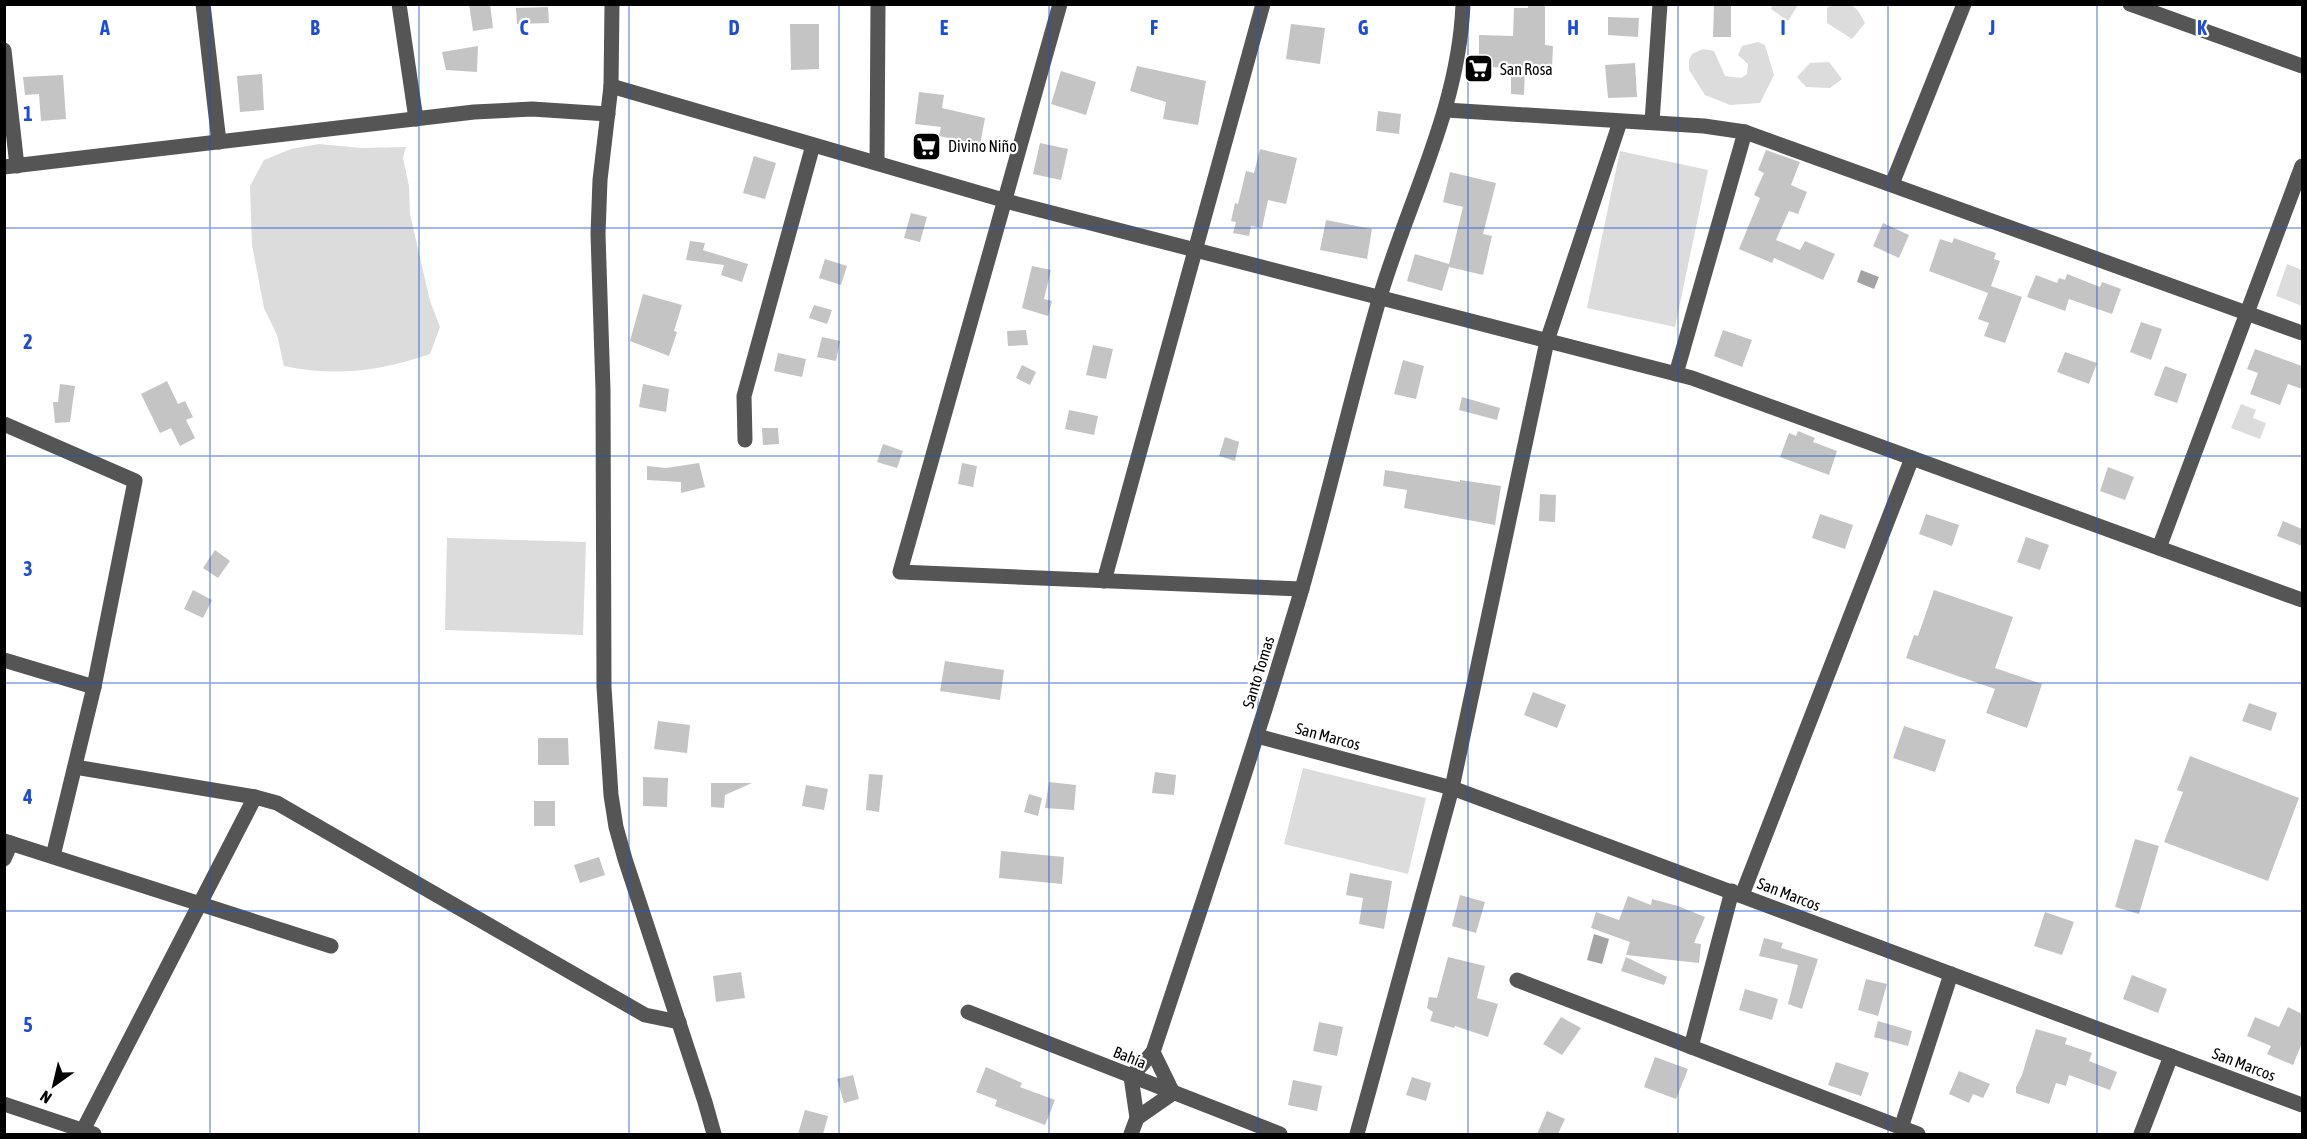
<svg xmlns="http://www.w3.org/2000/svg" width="2307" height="1139" font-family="'Asap Condensed',sans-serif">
	<rect width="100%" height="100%" fill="#fff"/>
	<g fill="#dcdcdc">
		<polygon points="1772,5 1772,4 1798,5 1788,21 1771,9"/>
		<path d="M 1831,5 C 1852,4 1855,3 1865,23 L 1852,39 L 1827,23 L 1827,8 Z"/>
		<polygon points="1758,42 1765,45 1774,75 1760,103 1730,105 1705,95 1689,70 1689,60 1692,54 1703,49 1714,51 1725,76 1741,78 1747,74 1748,64 1738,55 1742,46"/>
		<polygon points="1829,62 1842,79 1830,88 1806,87 1797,77 1810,63"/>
		<path d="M 319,144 L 362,148 L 406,147 L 403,158 L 409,186 L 410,214 L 430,301 L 440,327 L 430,354 C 380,371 336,377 284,366 L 277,335 L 264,308 L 252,245 L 250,186 L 264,160 L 291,149 Z"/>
		<polygon points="1620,151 1708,170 1675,327 1587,308"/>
		<polygon points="2287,264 2302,270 2302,306 2276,296"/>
		<polygon points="2241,404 2256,410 2253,418 2266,423 2260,439 2231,428"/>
		<polygon points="447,538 586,542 583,635 445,630"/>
		<polygon points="1303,768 1426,798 1408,874 1284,844"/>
	</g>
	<g fill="#a3a3a3">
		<polygon points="1861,270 1879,277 1874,289 1857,282"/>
		<polygon points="1594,934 1609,939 1602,964 1587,960"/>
	</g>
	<g fill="#c4c4c4">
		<polygon points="469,4 490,4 493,28 473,31"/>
		<polygon points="1528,4 1545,4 1545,45 1553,46 1552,69 1525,68 1524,95 1511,94 1511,68 1490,67 1490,56 1479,55 1479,35 1513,36 1514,8 1528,8"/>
		<polygon points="1714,4 1731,4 1731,37 1713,37"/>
		<polygon points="548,7 549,23 517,24 516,8"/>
		<polygon points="1608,17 1639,18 1638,37 1608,35"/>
		<polygon points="790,24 819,24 819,69 791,70"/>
		<polygon points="1291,24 1325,28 1320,64 1286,59"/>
		<polygon points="478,46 477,72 446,70 442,52"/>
		<polygon points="1635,63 1637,97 1608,98 1605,65"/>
		<polygon points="1137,66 1206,81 1198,125 1163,119 1166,102 1130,91"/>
		<polygon points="1061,71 1096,82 1086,115 1051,104"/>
		<polygon points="262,74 264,110 240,112 237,76"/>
		<polygon points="63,75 66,119 41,121 39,94 25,95 23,77"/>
		<polygon points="919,92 944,95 942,108 985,118 980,145 939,136 941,127 915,124"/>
		<polygon points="1378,111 1401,114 1399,134 1376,131"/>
		<polygon points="1040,143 1068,149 1061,180 1033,174"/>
		<polygon points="1260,149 1297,158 1286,204 1268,200 1262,228 1251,226 1249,236 1233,233 1236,222 1231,221 1235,203 1238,204 1246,171 1254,173"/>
		<polygon points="1766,150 1800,162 1791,185 1807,192 1798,214 1789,211 1776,240 1800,250 1805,241 1835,254 1823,280 1774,258 1772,263 1739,249 1760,198 1754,195 1764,173 1758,170"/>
		<polygon points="754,156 776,163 765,199 743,193"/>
		<polygon points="1450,172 1496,183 1483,234 1492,236 1483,275 1449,267 1442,291 1407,281 1415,254 1449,264 1463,207 1443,202"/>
		<polygon points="911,213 927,217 920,242 904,238"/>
		<polygon points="1326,220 1372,229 1367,259 1320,250"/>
		<polygon points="1883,223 1909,235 1899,258 1873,246"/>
		<polygon points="1954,238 1996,253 1994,259 2000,261 1991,286 2022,297 2005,343 1984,336 1989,323 1978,319 1988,293 1929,271 1940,239 1952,243"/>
		<polygon points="690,241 705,243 703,250 748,264 742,282 721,275 724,265 686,260"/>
		<polygon points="825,259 847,266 841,285 819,278"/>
		<polygon points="1032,266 1051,270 1044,299 1052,301 1048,316 1022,308"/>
		<polygon points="2067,274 2100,287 2102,282 2121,289 2112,314 2069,299 2065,311 2027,297 2036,275 2057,283 2059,278 2065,280"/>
		<polygon points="643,294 682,305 674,331 677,332 669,356 630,341"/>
		<polygon points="814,305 832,310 827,324 809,318"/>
		<polygon points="2141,322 2162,329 2151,360 2130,352"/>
		<polygon points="1026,330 1028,345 1008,346 1007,331"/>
		<polygon points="1723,330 1752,340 1742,367 1714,356"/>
		<polygon points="822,337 840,341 836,361 817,357"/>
		<polygon points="1093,345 1113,349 1106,379 1086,375"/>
		<polygon points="2255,349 2302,366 2302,389 2288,384 2280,405 2250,394 2258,373 2247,369"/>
		<polygon points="2065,352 2097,363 2089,384 2057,372"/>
		<polygon points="778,353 806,359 802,377 774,371"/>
		<polygon points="1403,360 1424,366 1416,399 1394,394"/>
		<polygon points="1022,365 1036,372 1030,385 1016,378"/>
		<polygon points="2165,366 2187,374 2177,403 2154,395"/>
		<polygon points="167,381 178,404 185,401 193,417 186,420 195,438 180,446 171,428 160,433 141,394"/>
		<polygon points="60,384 75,386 70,422 55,423 53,402 58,402"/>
		<polygon points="643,384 669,389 666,412 639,407"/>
		<polygon points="1462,397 1500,408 1497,420 1459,410"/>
		<polygon points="1069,410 1098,416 1094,435 1065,429"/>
		<polygon points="762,428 778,428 779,444 763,445"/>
		<polygon points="1798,431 1815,438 1813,442 1837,451 1829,475 1780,457 1789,433 1796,436"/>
		<polygon points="1225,437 1239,442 1235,461 1219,456"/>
		<polygon points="883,444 903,451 897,468 877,462"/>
		<polygon points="699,463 705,487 681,493 681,482 647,480 647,466 666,468"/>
		<polygon points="962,463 977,466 973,487 958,484"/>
		<polygon points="2108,467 2134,477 2125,500 2100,491"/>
		<polygon points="1385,470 1460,482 1460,480 1501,486 1495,525 1404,508 1407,490 1383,486"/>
		<polygon points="1540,494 1556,495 1555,522 1539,521"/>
		<polygon points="1820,514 1853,525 1845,549 1812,538"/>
		<polygon points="1926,514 1959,525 1952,546 1919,534"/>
		<polygon points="2283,521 2302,529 2302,546 2277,536"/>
		<polygon points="2026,537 2049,545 2040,570 2017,562"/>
		<polygon points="215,550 230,561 218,578 203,568"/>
		<polygon points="193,590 212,600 203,618 184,609"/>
		<polygon points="1934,590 2013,617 1995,668 2042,684 2027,728 1986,713 1995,689 1906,658 1914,635 1918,636"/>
		<polygon points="945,661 1004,670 1000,700 940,691"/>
		<polygon points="1533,692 1566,705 1557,728 1524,715"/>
		<polygon points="2249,703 2277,713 2271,731 2242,721"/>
		<polygon points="658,721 690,725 687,753 654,749"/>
		<polygon points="1904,726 1946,740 1935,772 1893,758"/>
		<polygon points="538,738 568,738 569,765 538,765"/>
		<polygon points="2190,756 2299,798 2268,881 2164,842 2183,792 2177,790"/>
		<polygon points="1155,772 1176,775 1174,795 1152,793"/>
		<polygon points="869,774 883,775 879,812 866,810"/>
		<polygon points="643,777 668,778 667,807 643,806"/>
		<polygon points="1049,782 1076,785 1074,810 1045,808"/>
		<polygon points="711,783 752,783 725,795 724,808 711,807"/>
		<polygon points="806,785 828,789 824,810 802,806"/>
		<polygon points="1029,794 1042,798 1038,816 1024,812"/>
		<rect x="534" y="801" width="21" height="25"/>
		<polygon points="2135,839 2159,846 2139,914 2115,907"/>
		<polygon points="1001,851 1064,857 1062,884 999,878"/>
		<polygon points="599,857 605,875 580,883 574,865"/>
		<polygon points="1350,873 1392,881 1384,929 1359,924 1363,898 1346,895"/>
		<polygon points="1460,895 1485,902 1476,933 1452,926"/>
		<polygon points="1628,896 1651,905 1652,899 1678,906 1705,917 1694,943 1701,944 1699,963 1626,955 1630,942 1591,928 1596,912 1619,920"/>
		<polygon points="2045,912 2074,922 2062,955 2034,946"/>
		<polygon points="1764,938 1783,943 1781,948 1818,959 1802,1009 1788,1004 1798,965 1759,956"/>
		<polygon points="1448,957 1485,966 1477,998 1498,1004 1488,1037 1455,1026 1454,1028 1430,1021 1433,1012 1427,1008 1429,997 1437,998"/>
		<polygon points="1626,957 1667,977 1664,985 1621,971"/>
		<polygon points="741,972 745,998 716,1002 713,976"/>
		<polygon points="2132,975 2167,989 2158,1013 2123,999"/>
		<polygon points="1866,979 1887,984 1878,1016 1858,1010"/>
		<polygon points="1745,989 1778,999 1772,1020 1739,1010"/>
		<polygon points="2288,1007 2302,1014 2302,1043 2293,1065 2267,1054 2271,1046 2247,1036 2255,1017 2279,1027"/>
		<polygon points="1561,1017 1581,1028 1562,1055 1543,1044"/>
		<polygon points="1878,1021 1912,1031 1908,1046 1874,1037"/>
		<polygon points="1319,1022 1343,1027 1337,1056 1313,1051"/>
		<polygon points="2036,1029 2067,1038 2065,1044 2092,1053 2089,1061 2117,1072 2110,1090 2069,1075 2066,1086 2056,1083 2049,1104 2016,1093 2016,1087 2022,1075"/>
		<polygon points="1655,1057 1688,1069 1676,1099 1644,1087"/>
		<polygon points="1836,1062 1869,1073 1861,1096 1828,1085"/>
		<polygon points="986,1067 1022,1083 1020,1087 1055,1100 1045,1125 995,1106 997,1100 976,1092"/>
		<polygon points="1959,1071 1990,1084 1983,1098 1973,1094 1969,1103 1949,1094"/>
		<polygon points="853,1075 859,1099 844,1103 837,1079"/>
		<polygon points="1412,1077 1431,1083 1426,1101 1406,1095"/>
		<polygon points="1293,1080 1322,1086 1317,1111 1288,1105"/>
		<polygon points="805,1110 828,1116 823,1134 798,1134"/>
		<polygon points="1547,1111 1565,1119 1558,1134 1537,1134"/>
	</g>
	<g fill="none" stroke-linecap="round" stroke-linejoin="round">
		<g stroke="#555" stroke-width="15">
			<polyline points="203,4 219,142"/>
			<polyline points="399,4 416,119"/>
			<polyline points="612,4 611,86 600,180 598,234 603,390 604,687 611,795 616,827 625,859 705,1102 714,1134"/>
			<polyline points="1060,4 900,572 1302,589"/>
			<polyline points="2130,4 2302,66"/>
			<polyline points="4,50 17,166"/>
			<polyline points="611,86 1017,204 1692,378 2302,600"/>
			<polyline points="1446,110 1704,126 1745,132 2302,333"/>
			<polyline points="1652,122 1660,4"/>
			<polyline points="877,163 878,4"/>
			<polyline points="4,167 474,112 532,109 608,114"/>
			<polyline points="1892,184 1964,4"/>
			<polyline points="1676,374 1745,132"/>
			<polyline points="4,424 135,481 94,687 53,856"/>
			<polyline points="745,440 744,396 813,145"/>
			<polyline points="2159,548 2302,166"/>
			<polyline points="1104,581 1263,4"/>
			<polyline points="4,660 94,687"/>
			<polyline points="1257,736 1452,788 2302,1105"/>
			<polyline points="75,767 255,797 277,803 645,1015 679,1022"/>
			<polyline points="4,841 331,946"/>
			<polyline points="4,859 11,843"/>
			<polyline points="1742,895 1912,458"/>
			<polyline points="1517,980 1918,1134"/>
			<polyline points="968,1012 1280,1134"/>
			<polyline points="1691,1047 1732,891"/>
			<polyline points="4,1104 94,1134"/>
			<polyline points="1137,1118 1173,1093 1153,1052"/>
			<polyline points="1901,1128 1951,974"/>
			<polyline points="81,1134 255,797"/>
			<path d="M 1131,1134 L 1137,1118 L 1131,1077 L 1153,1052 C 1204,899 1255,746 1301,592 C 1329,495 1351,396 1379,300 C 1408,201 1459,109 1463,4"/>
			<polyline points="1357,1134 1452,788 1547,341 1620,122"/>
			<polyline points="2141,1134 2171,1056"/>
		</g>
	</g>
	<path fill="none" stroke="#1d4ed8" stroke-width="1.5" stroke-opacity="0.55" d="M 210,4 L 210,1134M 419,4 L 419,1134M 629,4 L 629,1134M 839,4 L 839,1134M 1049,4 L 1049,1134M 1258,4 L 1258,1134M 1468,4 L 1468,1134M 1678,4 L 1678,1134M 1888,4 L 1888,1134M 2097,4 L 2097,1134M 4,228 L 2302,228M 4,456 L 2302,456M 4,683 L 2302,683M 4,911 L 2302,911"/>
	<defs>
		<symbol id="supermarket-square" viewBox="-11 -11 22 22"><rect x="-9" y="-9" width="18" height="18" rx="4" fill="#000" stroke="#fff"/><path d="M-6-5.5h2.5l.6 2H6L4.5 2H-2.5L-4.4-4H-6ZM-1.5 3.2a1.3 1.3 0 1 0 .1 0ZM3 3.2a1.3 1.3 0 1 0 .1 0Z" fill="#fff"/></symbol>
	</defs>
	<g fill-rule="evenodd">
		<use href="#supermarket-square" x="1462" y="52" width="33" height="33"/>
		<use href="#supermarket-square" x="910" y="130" width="33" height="33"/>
	</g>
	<g text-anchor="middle" stroke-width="4.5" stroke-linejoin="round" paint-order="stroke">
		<g font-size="16" fill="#000" stroke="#fff" text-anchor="start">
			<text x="1500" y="75">San Rosa</text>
			<text x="948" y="152">Divino Niño</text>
		</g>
		<g font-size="16" fill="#000" stroke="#fff">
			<text transform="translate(1258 672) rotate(-73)" y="6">Santo Tomas</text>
			<text transform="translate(1328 736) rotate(15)" y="6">San Marcos</text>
			<text transform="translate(1789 894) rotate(21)" y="6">San Marcos</text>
			<text transform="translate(1130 1057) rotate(22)" y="6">Bahía</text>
			<text transform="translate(2244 1064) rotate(21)" y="6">San Marcos</text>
		</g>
	</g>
	<g font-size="20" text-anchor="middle" font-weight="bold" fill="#1d4ed8" stroke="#fff" stroke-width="4.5" stroke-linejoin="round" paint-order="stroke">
		<text x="105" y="35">A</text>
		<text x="315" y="35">B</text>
		<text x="524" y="35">C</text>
		<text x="734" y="35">D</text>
		<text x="944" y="35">E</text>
		<text x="1154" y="35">F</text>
		<text x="1363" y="35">G</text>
		<text x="1573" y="35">H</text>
		<text x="1783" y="35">I</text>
		<text x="1992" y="35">J</text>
		<text x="2202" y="35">K</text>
		<text x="28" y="121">1</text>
		<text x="28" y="349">2</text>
		<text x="28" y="576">3</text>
		<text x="28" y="804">4</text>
		<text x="28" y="1032">5</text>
	</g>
	<rect width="2307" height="1139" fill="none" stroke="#000000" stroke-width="12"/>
	<g transform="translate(54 1085) rotate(214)" stroke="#ffffff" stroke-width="4.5" paint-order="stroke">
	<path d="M0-4.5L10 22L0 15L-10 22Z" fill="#000000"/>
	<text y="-9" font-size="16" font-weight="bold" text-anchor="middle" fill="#000000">N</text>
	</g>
</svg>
